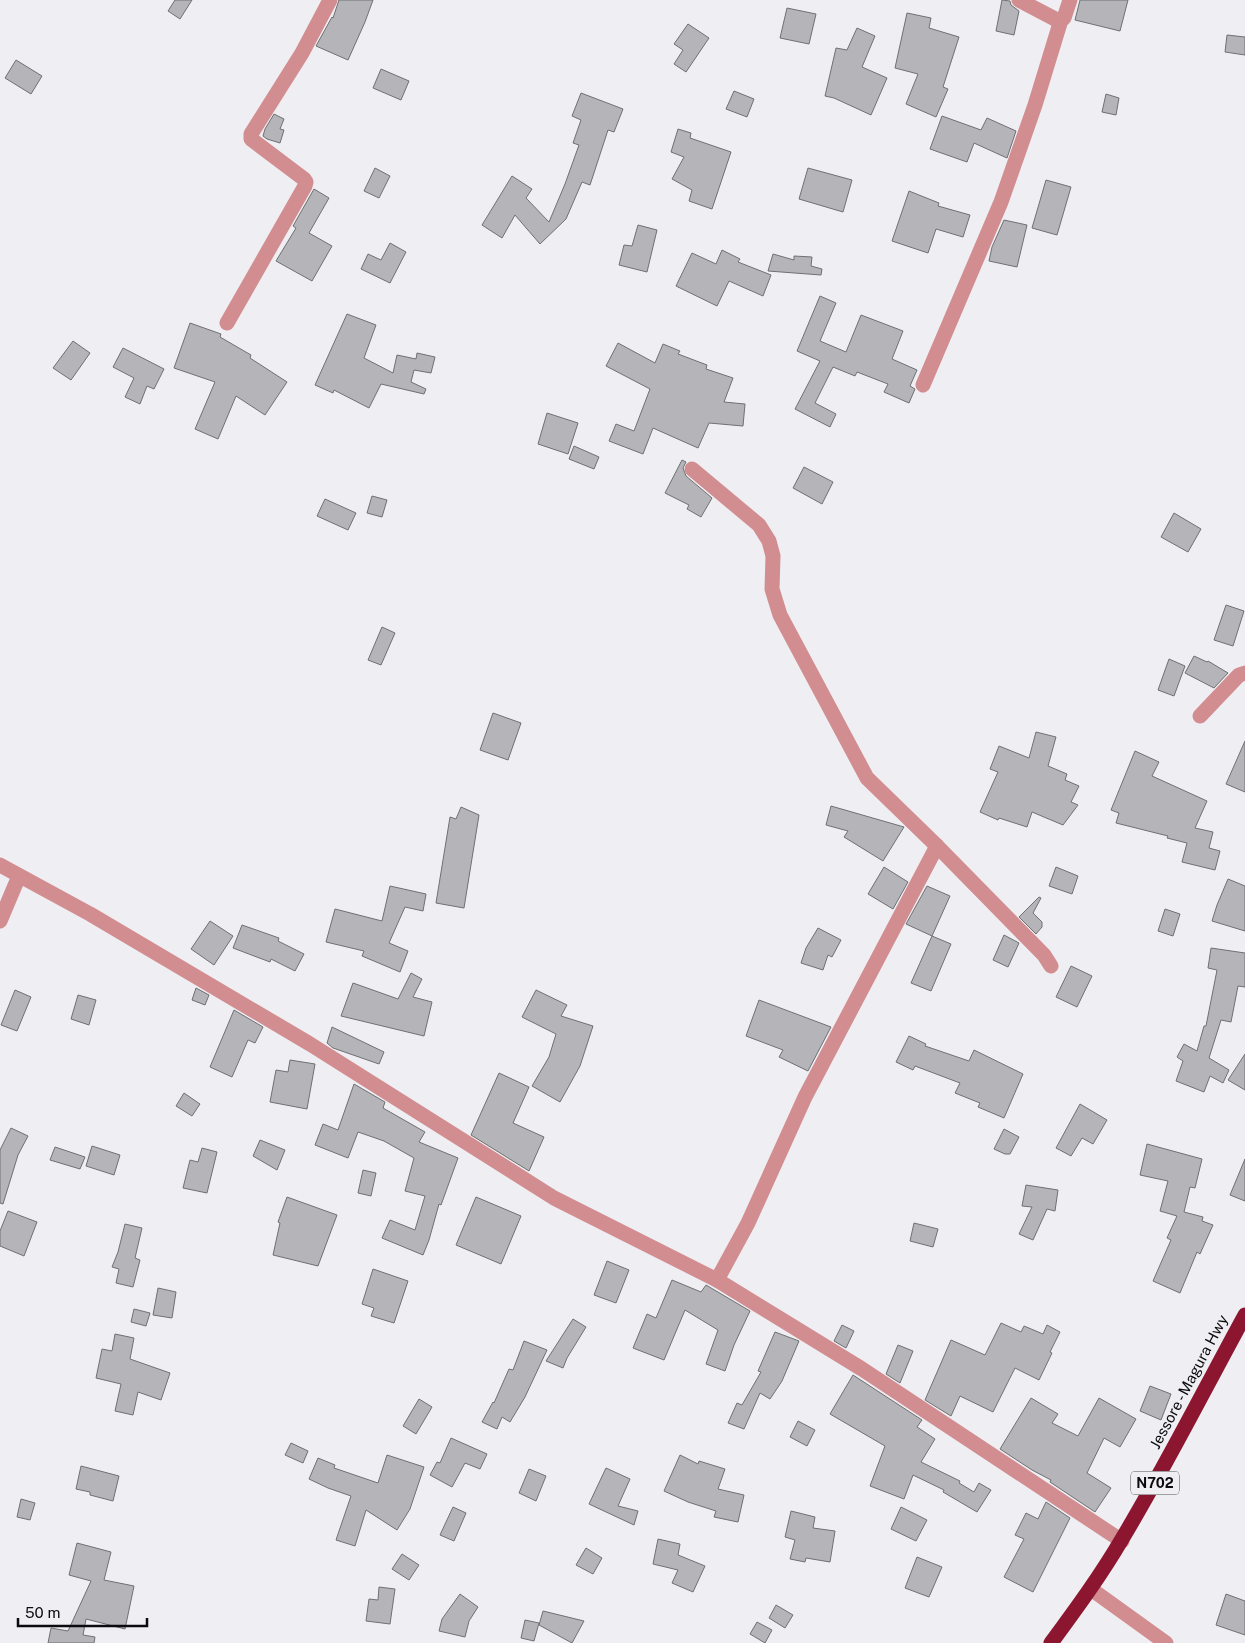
<svg xmlns="http://www.w3.org/2000/svg" width="1245" height="1643" font-family="'Public Sans',sans-serif">
	<rect width="100%" height="100%" fill="#efeff3"/>
	<g fill="#b5b5b9" stroke="#6f7073">
		<polygon points="175,0 192,0 180,19 168,11"/>
		<polygon points="339,0 373,0 365,22 348,60 316,46 332,17 333,18"/>
		<polygon points="1002,0 1010,1 1011,5 1019,11 1014,35 996,31"/>
		<polygon points="1080,0 1128,0 1120,31 1075,20"/>
		<polygon points="787,8 816,14 809,44 780,38"/>
		<polygon points="907,13 931,18 929,28 959,37 943,87 948,89 936,117 906,104 918,74 895,68"/>
		<polygon points="688,24 709,38 686,72 674,64 683,50 674,44"/>
		<polygon points="857,28 875,36 862,67 887,78 871,115 834,98 825,96 836,48 847,50"/>
		<polygon points="1227,35 1245,37 1245,55 1225,52"/>
		<polygon points="16,60 42,76 31,94 5,78"/>
		<polygon points="381,69 409,81 401,100 373,88"/>
		<polygon points="734,91 754,99 747,117 726,109"/>
		<polygon points="581,93 623,109 614,132 608,130 590,185 582,182 566,219 540,244 515,215 502,238 482,225 512,176 532,189 526,198 549,222 565,184 579,145 573,143 581,120 572,116"/>
		<polygon points="1106,94 1119,98 1116,115 1102,112"/>
		<polygon points="274,114 284,119 280,129 284,130 280,143 267,139 263,136 265,129"/>
		<polygon points="942,116 981,130 987,118 1016,131 1007,158 974,143 967,162 930,149"/>
		<polygon points="678,129 691,133 690,138 731,152 712,209 689,201 692,190 672,179 684,157 671,152"/>
		<polygon points="375,168 390,176 379,198 364,191"/>
		<polygon points="808,168 852,180 843,212 799,199"/>
		<polygon points="1046,180 1071,187 1057,235 1032,228"/>
		<polygon points="314,189 329,198 309,233 332,246 312,281 276,261 296,228 293,226"/>
		<polygon points="909,191 939,203 938,206 970,215 963,237 936,229 928,253 892,241"/>
		<polygon points="1004,220 1027,225 1017,267 989,261 992,247"/>
		<polygon points="638,225 657,230 647,272 619,265 624,245 632,246"/>
		<polygon points="390,243 406,252 390,283 361,269 368,254 381,260"/>
		<polygon points="722,250 740,259 738,262 771,275 763,296 729,281 717,306 676,286 692,253 716,264"/>
		<polygon points="773,254 794,260 794,256 812,257 811,266 822,269 821,275 768,271"/>
		<polygon points="820,296 836,303 820,341 846,352 861,315 903,331 892,359 917,370 910,386 915,389 909,403 884,392 888,384 857,372 855,376 833,367 815,403 836,414 830,427 795,409 820,361 797,351"/>
		<polygon points="347,314 376,325 364,358 393,373 397,355 416,359 417,353 435,357 431,373 414,370 411,382 426,389 424,394 381,384 369,408 334,390 333,393 315,385"/>
		<polygon points="190,323 221,334 220,337 251,355 250,358 287,382 265,415 236,396 218,439 195,429 215,382 174,368"/>
		<polygon points="73,341 90,353 71,380 53,368"/>
		<polygon points="618,343 655,363 663,344 680,351 678,354 707,365 706,369 733,378 724,402 745,404 743,426 709,423 698,448 653,428 643,454 609,441 616,424 634,431 650,389 606,366"/>
		<polygon points="123,348 164,369 154,389 147,386 140,404 125,397 134,378 113,367"/>
		<polygon points="547,413 578,423 568,454 538,444"/>
		<polygon points="574,446 599,457 594,469 569,459"/>
		<polygon points="682,460 686,462 683,468 686,476 712,498 701,517 687,509 689,505 665,493"/>
		<polygon points="804,467 833,482 822,504 793,488"/>
		<polygon points="372,496 387,500 382,517 367,513"/>
		<polygon points="325,499 356,513 348,530 317,516"/>
		<polygon points="1174,513 1201,529 1188,552 1161,537"/>
		<polygon points="1226,605 1244,611 1233,646 1214,640"/>
		<polygon points="382,627 395,633 381,665 368,660"/>
		<polygon points="1194,656 1207,662 1208,661 1228,673 1214,688 1185,673"/>
		<polygon points="1169,659 1185,666 1174,696 1158,690"/>
		<polygon points="493,713 521,723 508,760 480,750"/>
		<polygon points="1036,732 1056,737 1048,766 1067,774 1065,780 1079,786 1071,802 1078,805 1063,825 1032,812 1027,827 999,818 998,820 980,812 998,772 990,769 999,746 1029,758"/>
		<polygon points="1245,741 1245,792 1226,784"/>
		<polygon points="1135,751 1159,762 1152,776 1207,801 1195,828 1213,832 1209,848 1220,851 1215,870 1182,862 1187,843 1167,838 1168,836 1116,823 1119,813 1111,810"/>
		<polygon points="831,806 904,827 883,861 844,837 848,831 826,825"/>
		<polygon points="461,807 479,815 464,908 436,903 450,817 456,819"/>
		<polygon points="884,867 908,882 893,909 868,894"/>
		<polygon points="1056,867 1078,876 1072,894 1049,886"/>
		<polygon points="1228,879 1245,886 1245,931 1212,921 1217,905"/>
		<polygon points="390,886 426,894 423,911 405,907 389,943 408,951 400,972 362,956 364,951 326,942 335,909 382,921"/>
		<polygon points="927,886 950,896 932,936 906,924"/>
		<polygon points="1039,897 1041,898 1033,913 1042,922 1042,927 1036,934 1019,917"/>
		<polygon points="1165,909 1180,914 1173,936 1158,931"/>
		<polygon points="210,921 233,936 214,965 191,949"/>
		<polygon points="242,925 279,938 278,941 304,954 295,971 271,959 270,962 233,948"/>
		<polygon points="818,928 841,940 832,957 828,955 823,970 801,963 806,948"/>
		<polygon points="1004,935 1019,943 1008,967 993,960"/>
		<polygon points="932,936 951,944 931,991 911,983"/>
		<polygon points="1211,948 1245,953 1245,987 1238,986 1231,1022 1221,1020 1209,1058 1229,1070 1223,1083 1210,1076 1204,1092 1176,1081 1183,1061 1177,1057 1184,1044 1197,1051 1204,1026 1206,1026 1217,970 1208,968"/>
		<polygon points="1071,966 1092,976 1077,1007 1056,997"/>
		<polygon points="411,973 422,979 413,997 432,1002 424,1036 341,1016 353,983 398,999"/>
		<polygon points="196,988 209,995 205,1005 192,1000"/>
		<polygon points="15,990 31,997 17,1031 1,1025"/>
		<polygon points="536,990 567,1005 561,1016 593,1026 580,1066 560,1102 532,1086 549,1057 556,1034 522,1017"/>
		<polygon points="78,995 96,1000 89,1025 71,1019"/>
		<polygon points="759,1000 831,1027 808,1071 779,1057 783,1050 746,1036"/>
		<polygon points="234,1010 263,1027 255,1043 248,1040 232,1077 210,1067"/>
		<polygon points="332,1027 384,1052 379,1064 333,1048 327,1043"/>
		<polygon points="909,1036 926,1044 925,1046 969,1061 974,1050 1023,1074 1004,1118 978,1107 980,1103 955,1093 960,1083 915,1066 913,1070 896,1062"/>
		<polygon points="1245,1054 1245,1090 1228,1080"/>
		<polygon points="290,1060 315,1064 307,1109 270,1102 276,1070 288,1072"/>
		<polygon points="499,1073 529,1087 513,1123 544,1137 529,1171 471,1135"/>
		<polygon points="354,1084 385,1102 383,1108 425,1132 419,1142 458,1158 441,1205 439,1204 429,1240 423,1255 382,1238 390,1220 415,1230 425,1196 405,1191 414,1158 384,1141 358,1132 348,1158 315,1145 323,1124 338,1130"/>
		<polygon points="184,1093 200,1104 192,1116 176,1106"/>
		<polygon points="1080,1104 1107,1120 1093,1144 1082,1138 1071,1156 1056,1148"/>
		<polygon points="11,1128 28,1136 18,1155 3,1204 0,1203 0,1150"/>
		<polygon points="1004,1129 1019,1137 1010,1154 1005,1154 994,1149"/>
		<polygon points="260,1140 285,1150 277,1170 253,1156"/>
		<polygon points="1147,1144 1202,1159 1195,1188 1190,1187 1184,1212 1203,1217 1202,1221 1213,1225 1200,1254 1197,1252 1180,1293 1153,1281 1171,1240 1167,1238 1177,1216 1160,1211 1168,1181 1140,1175"/>
		<polygon points="92,1146 120,1155 114,1175 86,1166"/>
		<polygon points="55,1147 85,1157 80,1169 50,1160"/>
		<polygon points="202,1148 217,1152 207,1193 183,1188 190,1160 198,1162"/>
		<polygon points="1245,1159 1245,1201 1230,1195"/>
		<polygon points="363,1170 376,1173 371,1196 358,1193"/>
		<polygon points="1026,1185 1058,1190 1055,1211 1047,1209 1033,1240 1019,1234 1032,1207 1022,1206"/>
		<polygon points="287,1197 337,1215 318,1266 273,1255 280,1223 278,1222"/>
		<polygon points="476,1197 521,1216 501,1264 456,1245"/>
		<polygon points="8,1211 37,1222 24,1256 0,1246 0,1231"/>
		<polygon points="914,1223 938,1229 933,1247 910,1241"/>
		<polygon points="125,1224 142,1228 135,1258 140,1260 133,1287 116,1283 119,1269 112,1267 118,1252"/>
		<polygon points="607,1261 629,1270 616,1303 594,1295"/>
		<polygon points="373,1269 408,1281 394,1323 371,1316 374,1308 362,1304"/>
		<polygon points="672,1280 701,1292 706,1285 750,1311 734,1345 725,1371 706,1364 718,1330 685,1310 664,1360 633,1348 647,1314 656,1318"/>
		<polygon points="158,1288 176,1292 172,1318 153,1315"/>
		<polygon points="134,1309 150,1313 146,1326 131,1322"/>
		<polygon points="573,1319 586,1327 567,1358 563,1368 546,1361"/>
		<polygon points="1001,1323 1021,1332 1024,1326 1043,1334 1047,1325 1060,1332 1050,1352 1052,1353 1039,1380 1015,1368 993,1412 960,1396 951,1416 925,1400 951,1340 985,1355"/>
		<polygon points="842,1325 854,1331 846,1348 834,1341"/>
		<polygon points="775,1332 799,1341 782,1381 770,1399 760,1393 744,1429 728,1423 737,1403 742,1405 761,1372 758,1371"/>
		<polygon points="115,1334 134,1338 130,1359 170,1373 161,1400 138,1392 133,1415 115,1411 121,1384 96,1378 102,1349 112,1351"/>
		<polygon points="524,1341 547,1350 525,1397 510,1422 502,1417 497,1429 482,1422 493,1402 494,1403 509,1369 513,1370"/>
		<polygon points="898,1345 913,1351 900,1383 886,1374"/>
		<polygon points="853,1375 922,1420 917,1427 935,1439 921,1462 960,1481 959,1483 974,1492 979,1483 991,1490 977,1512 943,1492 944,1490 913,1475 904,1499 870,1486 885,1446 830,1414"/>
		<polygon points="1150,1386 1171,1394 1161,1420 1140,1411"/>
		<polygon points="1031,1398 1058,1414 1052,1423 1078,1436 1099,1398 1136,1419 1120,1447 1104,1438 1087,1473 1111,1488 1095,1512 1050,1482 1051,1480 1032,1470 1000,1449"/>
		<polygon points="419,1399 432,1407 416,1434 403,1426"/>
		<polygon points="798,1421 815,1430 807,1446 790,1437"/>
		<polygon points="451,1438 487,1454 480,1469 465,1463 452,1487 430,1475 437,1462 440,1463"/>
		<polygon points="291,1443 308,1451 303,1463 285,1455"/>
		<polygon points="387,1455 424,1467 410,1509 397,1530 366,1510 355,1546 336,1540 351,1496 328,1488 309,1479 318,1458 335,1465 334,1468 378,1483"/>
		<polygon points="680,1455 698,1464 699,1461 725,1469 718,1489 744,1495 738,1522 714,1517 716,1511 688,1502 664,1491"/>
		<polygon points="81,1466 119,1476 113,1501 90,1495 90,1492 76,1489"/>
		<polygon points="606,1468 630,1479 618,1506 638,1511 634,1525 589,1504"/>
		<polygon points="529,1469 546,1476 536,1501 519,1493"/>
		<polygon points="21,1499 35,1503 30,1520 17,1517"/>
		<polygon points="1046,1502 1070,1518 1033,1592 1004,1577 1024,1539 1015,1535 1026,1513 1038,1519"/>
		<polygon points="453,1507 466,1513 454,1541 440,1535"/>
		<polygon points="901,1507 927,1520 916,1541 891,1529"/>
		<polygon points="791,1511 815,1517 813,1528 835,1531 830,1562 806,1558 805,1562 790,1559 795,1540 785,1537"/>
		<polygon points="658,1539 680,1544 678,1555 705,1566 693,1592 672,1583 678,1570 653,1564"/>
		<polygon points="77,1543 111,1552 104,1580 134,1586 125,1629 86,1619 83,1635 95,1637 94,1643 48,1643 51,1628 68,1631 91,1581 69,1575"/>
		<polygon points="586,1548 602,1558 593,1574 576,1565"/>
		<polygon points="402,1554 419,1565 409,1580 392,1569"/>
		<polygon points="917,1557 942,1567 929,1597 905,1588"/>
		<polygon points="379,1587 395,1589 390,1624 366,1621 369,1599 378,1600"/>
		<polygon points="460,1594 478,1607 469,1621 465,1637 439,1631 442,1619"/>
		<polygon points="1226,1594 1245,1601 1245,1635 1216,1625"/>
		<polygon points="776,1605 793,1615 785,1628 769,1618"/>
		<polygon points="543,1611 584,1621 572,1643 539,1625"/>
		<polygon points="525,1620 539,1623 534,1641 521,1638"/>
		<polygon points="757,1622 772,1630 765,1643 750,1634"/>
	</g>
	<g fill="none" stroke-linecap="round" stroke-linejoin="round">
		<g stroke="#d28d91" stroke-width="15">
			<polyline points="1019,0 1057,20 1061,20 1064,18 1070,0"/>
			<polyline points="227,323 305,186 306,182 304,179 251,139 251,134 302,53 330,0"/>
			<polyline points="923,385 1001,202 1035,105 1061,20"/>
			<polyline points="692,469 759,525 769,541 773,556 772,589 780,615 867,778 937,846 1044,955 1051,966"/>
			<polyline points="1200,716 1239,675 1245,673"/>
			<polyline points="0,865 90,914 310,1044 554,1198 717,1280 862,1369 1122,1541"/>
			<polyline points="0,921 19,876"/>
			<polyline points="717,1280 748,1223 805,1097 937,846"/>
			<polyline points="1091,1589 1166,1643"/>
		</g>
		<path stroke="#8c1630" stroke-width="15" d="M 1051,1643 C 1076,1609 1101,1575 1122,1539 C 1166,1466 1204,1390 1245,1315"/>
	</g>
	<g text-anchor="middle" stroke-width="4.5" stroke-linejoin="round" paint-order="stroke">
		<rect fill="#efeff3" stroke="#4f4f52" stroke-width="1" x="1131" y="1471.5" width="48" height="23" rx="4"/>
		<g font-size="14" font-weight="bold" fill="#0b0b0d">
			<text x="1155" y="1488">N702</text>
		</g>
		<g font-size="15" fill="#0b0b0d" stroke="#efeff3">
			<text transform="translate(1189 1382) rotate(-62)" y="5">Jessore - Magura Hwy</text>
		</g>
	</g>
	<path d="M18 1618v8h129v-8" fill="none" stroke="#0b0b0d" stroke-width="2.5"/>
	<text x="25" y="1618" font-size="15" fill="#0b0b0d" stroke="#efeff3" stroke-width="4" paint-order="stroke">50 m</text>
</svg>
